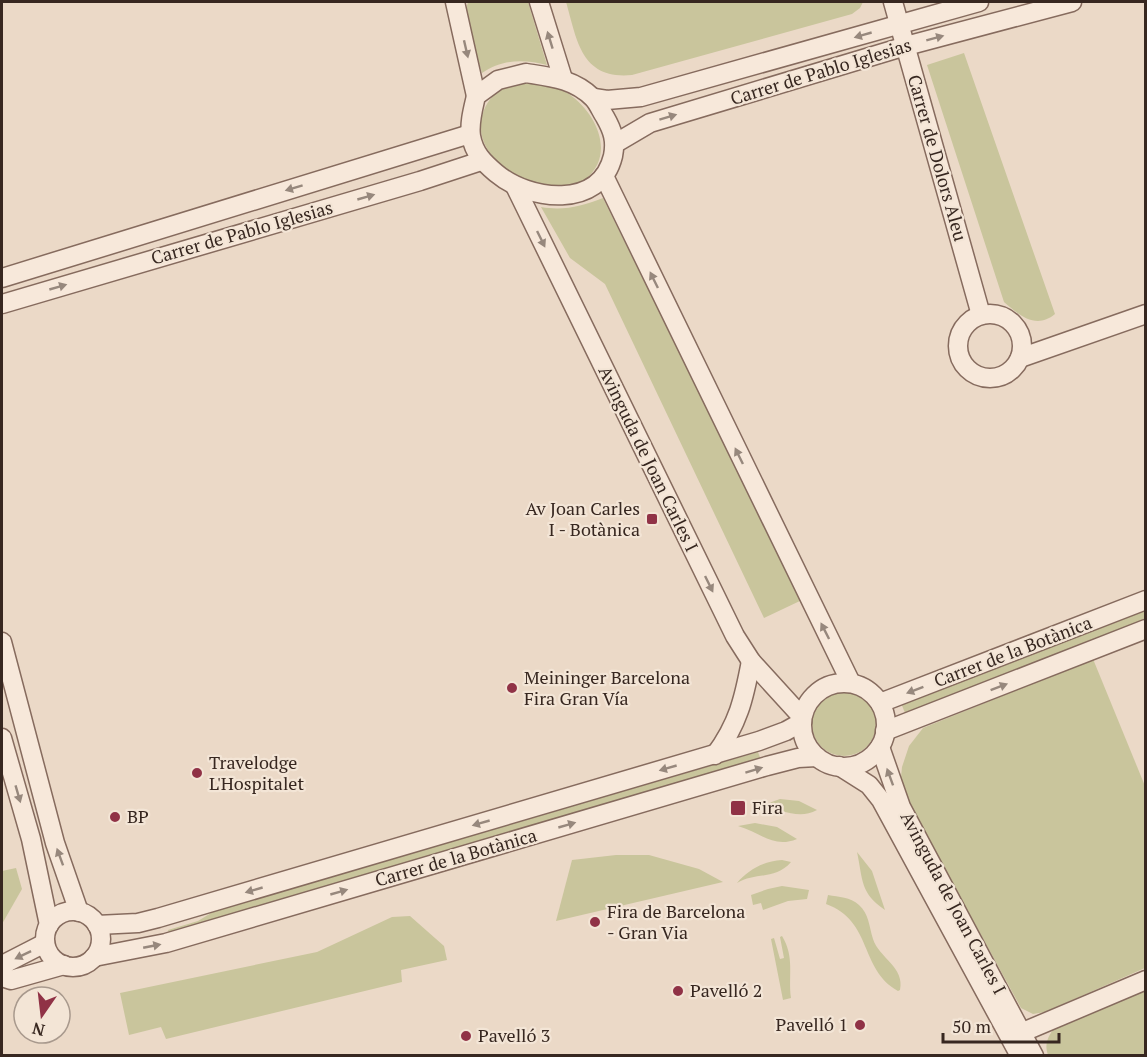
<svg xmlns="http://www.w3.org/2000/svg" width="1147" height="1057" font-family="'PT Serif',serif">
	<rect width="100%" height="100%" fill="#ebd9c7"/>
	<g fill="#c9c59c">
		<path d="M 468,2 L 528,2 L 547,65 C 525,59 501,59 482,73 L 464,16 Z"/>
		<path d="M 566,2 L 863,2 L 860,8 L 852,14 L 632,75 C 581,80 577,40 566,2 Z"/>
		<path d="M 964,53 L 1055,314 C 1036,330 1019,315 1004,302 L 927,65 Z"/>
		<path d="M 525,82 C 538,83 557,86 569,94 C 596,113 616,153 586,179 C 577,186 571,186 560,186 C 556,187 551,188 546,187 C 514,183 470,149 483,113 C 486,103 493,94 503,88 C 509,85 517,84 525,82 Z"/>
		<path d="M 603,198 L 802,600 L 764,618 L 605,284 L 570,258 L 541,207 C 564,211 582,206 603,198 Z"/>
		<polygon points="1145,607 1145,619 905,713 901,703"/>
		<polygon points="1093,659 1145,786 1145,968 1045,1012 1033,1014 1021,1008 900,787 902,767 909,746 923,728"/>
		<circle cx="844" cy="724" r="32"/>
		<polygon points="758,752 761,760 169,934 168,930 198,921 216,910"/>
		<path d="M 780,799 L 799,801 L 817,810 C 797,821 779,807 758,807 Z"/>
		<path d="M 755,823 L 777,827 L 797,839 C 773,849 760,832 738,826 Z"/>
		<path d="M 857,852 L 872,871 L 885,910 C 860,893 863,880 857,852 Z"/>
		<polygon points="616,855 649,855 699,869 723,882 556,921 572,860"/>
		<path d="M 782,860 L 791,862 C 776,880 755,872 737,883 C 748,870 764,861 782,860 Z"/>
		<polygon points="16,868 22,889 2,924 2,871"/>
		<polygon points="782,886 809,890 807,899 788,901 763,910 761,903 753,905 751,895 768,889"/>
		<path d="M 828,895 C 839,897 850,897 859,905 C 869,914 869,926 873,939 C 879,958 905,967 900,990 L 898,991 C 859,969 873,921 826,904 Z"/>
		<polygon points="410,916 444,946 447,960 401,970 402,982 166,1039 161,1027 129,1035 120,993 317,952 392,917"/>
		<path d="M 782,936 C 795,957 788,976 791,998 L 783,1000 L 771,939 L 774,938 L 780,959 L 784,958 L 780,937 Z"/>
		<path d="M 1145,989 L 1145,1055 L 1048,1055 C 1044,1044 1048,1037 1054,1028 Z"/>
	</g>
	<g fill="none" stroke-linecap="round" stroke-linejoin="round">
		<defs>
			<g id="minor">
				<polyline points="455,2 476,96"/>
				<polyline points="539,2 563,79"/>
				<polyline points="893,2 981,315"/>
				<path d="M 526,73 C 551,77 574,79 593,98 C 598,103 601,111 605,117 C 613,131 616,141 613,156 C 600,210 529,201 496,173 C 483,162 474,153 471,136 C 469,123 473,109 476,96 L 498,80 Z"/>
				<polyline points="594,98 607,100 641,97 979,2"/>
				<polyline points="616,143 650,123 906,46 1072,2"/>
				<polyline points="604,176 851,683"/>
				<polyline points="515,186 735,636 751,661 802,717"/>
				<polyline points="2,278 470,134"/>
				<polyline points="2,304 420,181 481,161"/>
				<circle cx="990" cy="346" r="32"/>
				<polyline points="1020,358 1146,314"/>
				<polyline points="2,642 55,843 79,912"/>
				<circle cx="844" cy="725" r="42"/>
				<polyline points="880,703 1146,600"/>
				<polyline points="885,731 1146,629"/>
				<polyline points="2,738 31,839 49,925"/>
				<polyline points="880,747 901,807 1034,1056"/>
				<path d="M 715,755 C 738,724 744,699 751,661"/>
				<polyline points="839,766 869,785 881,800 1020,1056"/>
				<circle cx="73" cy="939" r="28"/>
				<polyline points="97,925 138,923 158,918 759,741 786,731 802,722"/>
				<polyline points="94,957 166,943 767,766 798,758 817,757"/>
				<polyline points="2,968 8,962 45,943"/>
				<polyline points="2,977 11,980 64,965"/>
				<polyline points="1023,1032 1146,980"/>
			</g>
		</defs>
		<use href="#minor" stroke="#866b5e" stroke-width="21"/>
		<use href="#minor" stroke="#f7e8da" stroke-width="18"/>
	</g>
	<defs><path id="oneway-solid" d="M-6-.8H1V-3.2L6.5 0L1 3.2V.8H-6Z" transform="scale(1.5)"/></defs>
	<g fill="#97887d">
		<use href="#oneway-solid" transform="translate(863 35) rotate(164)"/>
		<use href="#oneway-solid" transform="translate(935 38) rotate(-15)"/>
		<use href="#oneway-solid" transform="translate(550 40) rotate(-107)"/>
		<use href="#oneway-solid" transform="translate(466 49) rotate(77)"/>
		<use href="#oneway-solid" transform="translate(668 117) rotate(-17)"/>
		<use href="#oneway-solid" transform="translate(294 188) rotate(163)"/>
		<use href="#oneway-solid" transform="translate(366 197) rotate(-16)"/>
		<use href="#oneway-solid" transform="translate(541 239) rotate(64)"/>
		<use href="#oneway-solid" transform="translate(654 280) rotate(-116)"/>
		<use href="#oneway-solid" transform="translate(58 287) rotate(-16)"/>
		<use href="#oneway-solid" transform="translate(739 456) rotate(-116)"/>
		<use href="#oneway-solid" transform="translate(709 584) rotate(64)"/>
		<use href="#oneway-solid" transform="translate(825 631) rotate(-117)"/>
		<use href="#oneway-solid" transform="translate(999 687) rotate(-21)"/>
		<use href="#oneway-solid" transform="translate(915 690) rotate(159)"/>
		<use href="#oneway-solid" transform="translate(668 768) rotate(164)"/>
		<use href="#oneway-solid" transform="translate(754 770) rotate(-17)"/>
		<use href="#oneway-solid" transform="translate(890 777) rotate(-110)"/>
		<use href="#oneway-solid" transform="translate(18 794) rotate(74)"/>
		<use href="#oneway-solid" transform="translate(481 823) rotate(164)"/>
		<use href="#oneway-solid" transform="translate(567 825) rotate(-16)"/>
		<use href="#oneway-solid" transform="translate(60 857) rotate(-110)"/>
		<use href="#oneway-solid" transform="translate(254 890) rotate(164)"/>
		<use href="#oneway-solid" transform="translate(339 892) rotate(-16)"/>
		<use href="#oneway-solid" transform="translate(152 946) rotate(-11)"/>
		<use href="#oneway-solid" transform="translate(23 955) rotate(154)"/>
	</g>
	<g fill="#903246" stroke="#f3e5d6" stroke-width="2">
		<rect x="646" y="513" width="12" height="12" rx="3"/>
		<circle cx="512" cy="688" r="6"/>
		<circle cx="197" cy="773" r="6"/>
		<rect x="730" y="800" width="16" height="16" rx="3"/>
		<circle cx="115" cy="817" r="6"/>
		<circle cx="595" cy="922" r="6"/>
		<circle cx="678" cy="991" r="6"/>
		<circle cx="860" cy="1025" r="6"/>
		<circle cx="466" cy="1036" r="6"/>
	</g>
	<g text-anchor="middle" stroke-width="4.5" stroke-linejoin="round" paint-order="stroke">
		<g font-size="18" fill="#372720" stroke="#f3e5d6">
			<text transform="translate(821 72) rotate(-17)" y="6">Carrer de Pablo Iglesias</text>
			<text transform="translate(937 158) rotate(74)" y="6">Carrer de Dolors Aleu</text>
			<text transform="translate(242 233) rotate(-16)" y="6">Carrer de Pablo Iglesias</text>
			<text transform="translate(648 459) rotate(64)" y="6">Avinguda de Joan Carles I</text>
			<text transform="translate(1013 652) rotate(-21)" y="6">Carrer de la Botànica</text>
			<text transform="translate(456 858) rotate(-16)" y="6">Carrer de la Botànica</text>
			<text transform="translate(953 903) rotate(62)" y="6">Avinguda de Joan Carles I</text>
		</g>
		<g font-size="18" fill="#372720" stroke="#f3e5d6" text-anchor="start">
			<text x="640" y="515" text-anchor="end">Av Joan Carles<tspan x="640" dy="21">I - Botànica</tspan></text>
			<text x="524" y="684">Meininger Barcelona<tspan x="524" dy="21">Fira Gran Vía</tspan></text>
			<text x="209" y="769">Travelodge<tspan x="209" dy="21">L'Hospitalet</tspan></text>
			<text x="752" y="814">Fira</text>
			<text x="127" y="823">BP</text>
			<text x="607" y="918">Fira de Barcelona<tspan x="607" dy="21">- Gran Via</tspan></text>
			<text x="690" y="997">Pavelló 2</text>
			<text x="848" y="1031" text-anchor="end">Pavelló 1</text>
			<text x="478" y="1042">Pavelló 3</text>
		</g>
	</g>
	<rect width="1147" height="1057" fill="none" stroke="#372720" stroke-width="6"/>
	<g transform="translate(42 1015) rotate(194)"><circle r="28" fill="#f3e5d6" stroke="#a8998d" stroke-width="1.5"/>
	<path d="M0-4.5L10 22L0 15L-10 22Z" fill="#903246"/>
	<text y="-9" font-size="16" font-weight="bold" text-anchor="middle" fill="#372720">N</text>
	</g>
	<path d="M943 1033v9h116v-9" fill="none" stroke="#372720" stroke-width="3"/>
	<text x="952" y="1033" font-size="18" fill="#372720" stroke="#f3e5d6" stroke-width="4.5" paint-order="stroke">50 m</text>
</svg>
